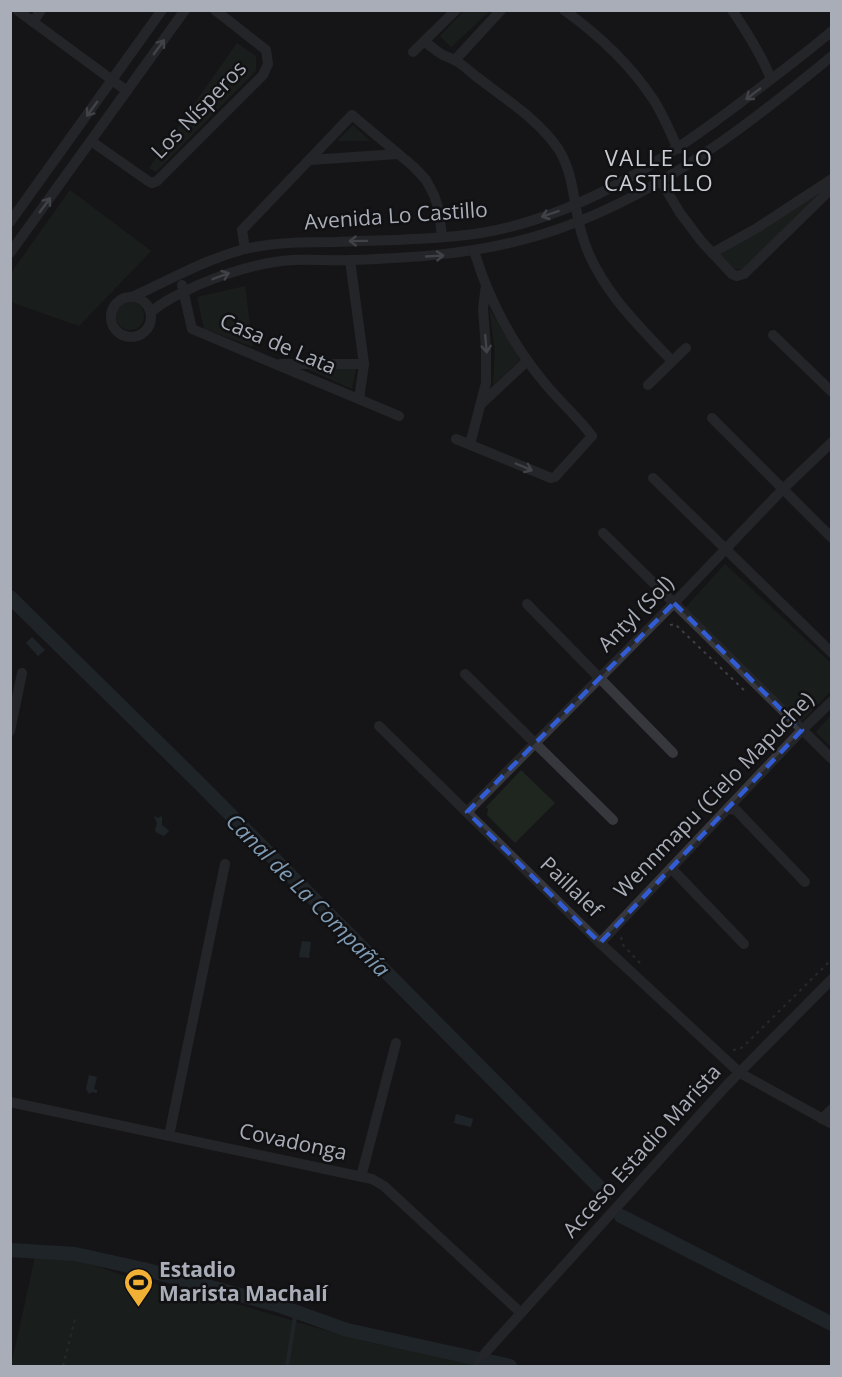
<svg xmlns="http://www.w3.org/2000/svg" width="842" height="1377" font-family="'Open Sans',sans-serif">
	<rect width="100%" height="100%" fill="#161618"/>
	<g fill="#1e261f">
		<polygon points="464,11 490,11 451,47 440,36"/>
		<polygon points="237,43 256,56 256,71 156,172 149,168"/>
		<polygon points="353,125 370,141 337,141"/>
		<polygon points="824,189 743,269 734,269 718,253"/>
		<polygon points="70,190 151,251 79,326 11,302 11,273"/>
		<polygon points="245,286 253,347 204,329 197,297"/>
		<circle cx="130" cy="316" r="14"/>
		<polygon points="489,308 520,360 493,385 495,352"/>
		<polygon points="305,368 356,369 352,389"/>
		<polygon points="725,564 831,663 831,691 801,722 685,608"/>
		<polygon points="831,715 831,747 816,732"/>
		<polygon points="521,770 555,803 515,843 487,815 488,809 486,807"/>
		<polygon points="36,1253 74,1258 127,1277 240,1305 351,1338 382,1345 447,1351 459,1354 489,1366 11,1366"/>
	</g>
	<g fill="#2c353c">
		<polygon points="32,637 45,650 38,656 26,643"/>
		<polygon points="154,816 158,818 162,816 162,825 169,831 164,836 157,833 155,830 157,823"/>
		<polygon points="302,941 311,942 309,958 299,957"/>
		<polygon points="89,1075 97,1077 94,1089 97,1090 97,1093 92,1092 89,1094 86,1089"/>
		<polygon points="456,1114 473,1119 471,1127 454,1123"/>
	</g>
	<g fill="none" stroke-linecap="round" stroke-linejoin="round">
		<polyline stroke="#2c353c" stroke-width="4" points="287,1366 296,1311"/>
		<g stroke="#2c353c" stroke-width="14">
			<polyline points="10,597 199,783 606,1194"/>
			<polyline points="621,1216 832,1324"/>
			<polyline points="10,1250 75,1254 143,1269 277,1305 347,1330 510,1366"/>
		</g>
		<g stroke="#3d3f44" stroke-width="2" stroke-dasharray="3 4.5" stroke-linecap="butt">
			<polyline points="670,625 675,624 747,693"/>
			<polyline points="621,937 623,945 640,963"/>
			<polyline points="733,1050 740,1049 748,1042 832,959"/>
			<polyline points="63,1366 75,1319"/>
		</g>
		<polyline stroke="#37383d" stroke-width="5" points="475,1366 477,1362 485,1353"/>
		<g stroke="#37383d" stroke-width="10">
			<polyline points="17,10 127,91"/>
			<path d="M 564,10 C 599,35 629,63 653,99 C 663,114 670,132 678,149"/>
			<path d="M 732,10 C 747,32 761,54 771,79"/>
			<polyline points="33,22 41,10"/>
			<path d="M 425,42 C 431,46 437,52 443,55 C 447,57 452,58 456,61 C 465,66 472,74 481,80 C 508,101 540,121 559,150 C 576,178 573,211 584,241 C 600,289 638,325 672,361"/>
			<polyline points="413,52 456,10"/>
			<polyline points="455,60 501,10"/>
			<polyline points="91,141 148,181 152,183 157,181 263,75 268,64 266,50 215,10"/>
			<polyline points="310,160 398,154"/>
			<polyline points="661,181 680,213 702,242 732,274 737,276 744,274 832,188"/>
			<polyline points="10,222 162,10"/>
			<polyline points="245,249 242,230 352,115 414,167 426,180 434,195 439,210 442,237"/>
			<polyline points="10,253 185,10"/>
			<polyline points="712,253 757,228 832,179"/>
			<polyline points="350,260 364,364 359,399"/>
			<polyline points="182,285 192,329 399,416"/>
			<circle cx="131" cy="317" r="20"/>
			<path d="M 132,297 C 169,280 206,259 245,249 C 275,242 306,242 336,242 C 384,240 433,240 481,233 C 582,216 670,157 749,96 C 777,75 805,54 832,31"/>
			<path d="M 151,312 C 165,300 181,293 198,285 C 229,272 260,262 293,260 C 313,259 333,261 352,260 C 407,258 461,255 514,242 C 636,213 737,134 832,56"/>
			<polyline points="773,335 832,392"/>
			<polyline points="281,364 364,364"/>
			<polyline points="648,385 686,348"/>
			<polyline points="481,404 527,361"/>
			<polyline points="712,418 832,538"/>
			<path d="M 456,439 L 551,478 L 555,477 L 592,436 C 577,416 558,400 543,381 C 510,341 489,300 474,251"/>
			<polyline points="470,444 486,383 486,348 483,309 486,285"/>
			<polyline points="653,478 832,653"/>
			<polyline points="603,533 832,759"/>
			<polyline points="527,604 673,753"/>
			<polyline points="465,674 613,820"/>
			<polyline points="379,726 600,943 740,1073 832,1124"/>
			<polyline points="10,731 22,673"/>
			<polyline points="729,809 736,810 805,882"/>
			<polyline points="467,812 674,603 782,490 832,442"/>
			<polyline points="671,868 744,944"/>
			<polyline points="600,943 802,730 832,701"/>
			<polyline points="10,1102 372,1179 384,1186 521,1313"/>
			<polyline points="822,1119 832,1109"/>
			<polyline points="169,1136 225,864"/>
			<polyline points="361,1177 396,1043"/>
			<polyline points="485,1353 726,1086 832,979"/>
		</g>
	</g>
	<defs><path id="oneway-shaft" d="M-6 0H5M1.5-3L5.5 0L1.5 3" fill="none" stroke-width="1.6" stroke-linecap="round" stroke-linejoin="round" transform="scale(1.5)"/></defs>
	<g stroke="#757881">
		<use href="#oneway-shaft" transform="translate(159 47) rotate(-54)"/>
		<use href="#oneway-shaft" transform="translate(753 94) rotate(143)"/>
		<use href="#oneway-shaft" transform="translate(92 109) rotate(126)"/>
		<use href="#oneway-shaft" transform="translate(45 205) rotate(-54)"/>
		<use href="#oneway-shaft" transform="translate(550 214) rotate(161)"/>
		<use href="#oneway-shaft" transform="translate(358 241) rotate(179)"/>
		<use href="#oneway-shaft" transform="translate(435 256) rotate(-3)"/>
		<use href="#oneway-shaft" transform="translate(221 276) rotate(-21)"/>
		<use href="#oneway-shaft" transform="translate(486 344) rotate(85)"/>
		<use href="#oneway-shaft" transform="translate(524 467) rotate(23)"/>
	</g>
	<path d="M0 0H842V1377H0ZM 674,603 L 802,730 L 600,943 L 467,812 Z" fill="#161618" fill-opacity=".55" fill-rule="evenodd"/>
	<path fill="none" stroke="#325cd3" stroke-width="4.5" stroke-dasharray="12 8" stroke-linejoin="round" d="M 674,603 L 802,730 L 600,943 L 467,812 Z"/>
	<defs>
		<symbol id="stadium-pin" viewBox="-11 -11 22 30"><path d="M0 17L-7.5 6A9.5 9.5 0 1 1 7.5 6Z" fill="#f2b134" stroke="#111113"/><path d="M0-5a6.5 5 0 1 0 0 10a6.5 5 0 1 0 0-10ZM-3.5-1.8h7v3.6h-7Z" fill="#111"/></symbol>
	</defs>
	<g fill-rule="evenodd">
		<use href="#stadium-pin" x="122" y="1266" width="33" height="45"/>
	</g>
	<g text-anchor="middle" stroke-width="5" stroke-linejoin="round" paint-order="stroke">
		<g font-size="21" fill="#a8adb8" stroke="#111113">
			<text transform="translate(199 110) rotate(-46)" y="7">Los Nísperos</text>
			<text transform="translate(396 216) rotate(-4)" y="7">Avenida Lo Castillo</text>
			<text transform="translate(278 344) rotate(23)" y="7">Casa de Lata</text>
			<text transform="translate(636 614) rotate(-45)" y="7">Antyl (Sol)</text>
			<text transform="translate(714 795) rotate(-46)" y="7">Wennmapu (Cielo Mapuche)</text>
			<text transform="translate(571 887) rotate(44)" y="7">Paillalef</text>
			<text transform="translate(293 1142) rotate(12)" y="7">Covadonga</text>
			<text transform="translate(642 1151) rotate(-48)" y="7">Acceso Estadio Marista</text>
		</g>
		<g font-size="21" font-weight="bold" fill="#a8adb8" stroke="#111113" text-anchor="start">
			<text x="159" y="1277">Estadio<tspan x="159" dy="24">Marista Machalí</tspan></text>
		</g>
		<g font-size="22" letter-spacing="1.5" fill="#c9ccd4" stroke="#111113">
			<text x="659" y="166">VALLE LO<tspan x="659" dy="25">CASTILLO</tspan></text>
		</g>
		<g font-size="22" font-style="italic" fill="#7f9bb3" stroke="#111113">
			<text transform="translate(308 895) rotate(45)" y="8">Canal de La Compañía</text>
		</g>
	</g>
	<rect width="842" height="1377" fill="none" stroke="#a8adb8" stroke-width="24"/>
</svg>
